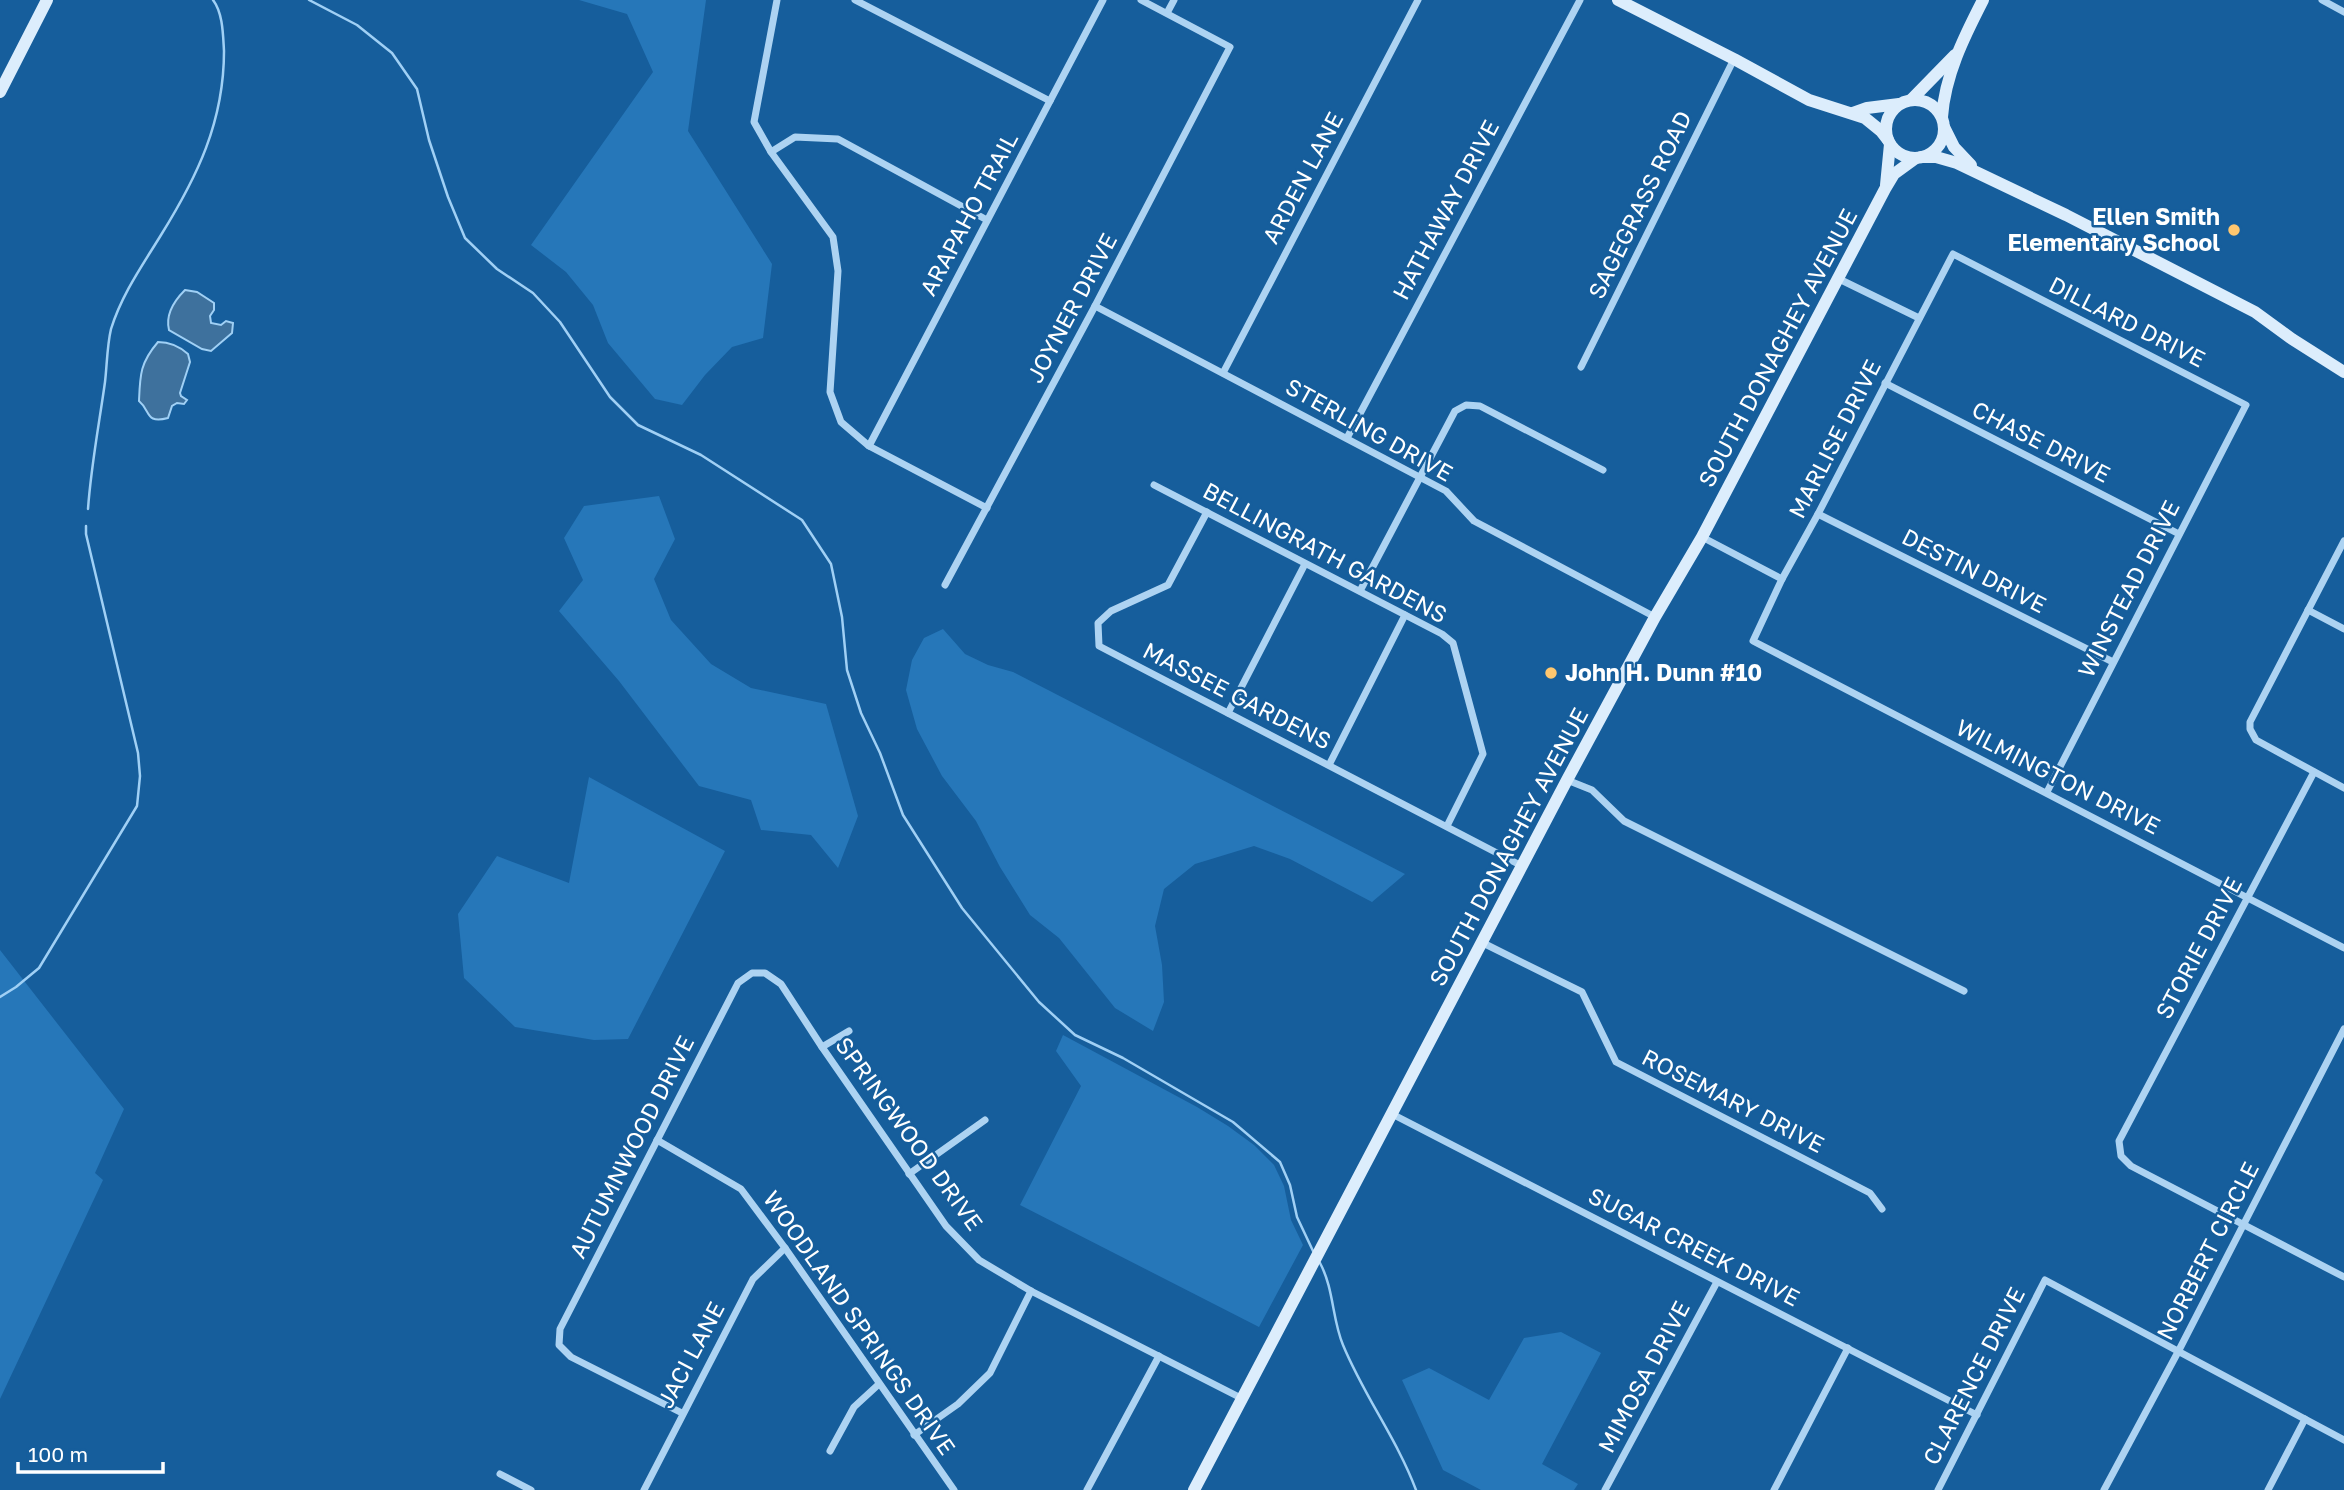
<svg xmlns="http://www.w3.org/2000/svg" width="2344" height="1490" font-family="'Golos Text',sans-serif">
	<rect width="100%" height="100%" fill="#165e9c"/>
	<g fill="#2677b9">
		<polygon points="579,0 706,0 688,131 772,264 763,338 732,347 705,375 682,405 655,399 608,343 593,305 566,272 531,245 653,72 627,14"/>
		<polygon points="659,496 675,539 654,579 671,620 711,664 751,688 826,704 858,816 838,868 811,835 761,830 751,800 699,786 619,681 559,611 583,580 564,538 584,506"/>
		<polygon points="943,629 965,654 988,665 1013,672 1405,874 1372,902 1290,859 1254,846 1195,864 1164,889 1155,926 1162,965 1164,1002 1153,1031 1115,1008 1059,938 1030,915 1000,867 976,821 942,776 917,729 906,690 912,660 924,638"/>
		<polygon points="589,777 725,851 628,1039 594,1040 515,1027 464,978 458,914 497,856 569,883"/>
		<polygon points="0,950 124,1109 95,1173 103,1180 0,1399"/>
		<polygon points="1063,1035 1197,1107 1228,1126 1254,1145 1274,1165 1284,1186 1291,1220 1303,1245 1259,1327 1020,1205 1081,1086 1056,1051"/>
		<polygon points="1561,1332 1601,1353 1542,1464 1578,1484 1574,1490 1481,1490 1443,1470 1402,1380 1429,1368 1489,1400 1524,1338"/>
	</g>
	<g fill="#3e719d" stroke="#a0d0f5" stroke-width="2">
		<path d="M 185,290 L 197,292 L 214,303 L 214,310 L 210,316 L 211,323 L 221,325 L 226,321 L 233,323 L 232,333 L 211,351 L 202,349 L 169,330 C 165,314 174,301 185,290 Z"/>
		<path d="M 158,342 C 170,342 179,346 188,354 L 190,362 L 180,393 L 181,396 L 187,400 L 184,404 L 177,403 L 172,406 L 168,418 C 145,424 151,411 139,401 C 140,375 140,363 158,342 Z"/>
	</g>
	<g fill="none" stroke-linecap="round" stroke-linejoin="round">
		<g stroke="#a0d0f5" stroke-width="2.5">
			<polyline points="309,0 357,25 392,53 417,89 429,140 448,197 465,238 497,269 533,293 560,322 610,397 638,425 701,455 802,520 831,564 842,617 847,670 861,713 880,753 903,815 962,908 1039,1002 1075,1035 1123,1058 1233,1122 1280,1162 1290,1185 1297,1217 1313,1251"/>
			<path d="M 88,509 C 91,466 99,425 105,382 C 107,365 107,346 111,329 C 122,294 142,266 161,235 C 197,177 224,122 224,51 C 223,35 223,13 213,0"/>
			<polyline points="0,997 16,987 39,968 137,806 140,776 138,753 86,534 86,526"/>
			<path d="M 1320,1263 C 1334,1289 1332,1319 1343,1345 C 1364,1396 1397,1439 1416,1490"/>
		</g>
		<g stroke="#add3f2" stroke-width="7">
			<polyline points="777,0 754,122 771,152 833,237 838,271 830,392 841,422 869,446 987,508"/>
			<polyline points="855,0 1050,101"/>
			<polyline points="2322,0 2344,12"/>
			<polyline points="1167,13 1174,0"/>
			<polyline points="771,152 795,137 838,139 987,220"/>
			<polyline points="1837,278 1919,318"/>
			<polyline points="1095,306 1446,491 1474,521 1655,617"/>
			<polyline points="1581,367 1734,59"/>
			<polyline points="1223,373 1418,0"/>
			<polyline points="1885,383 2179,534"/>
			<polyline points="1347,438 1580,0"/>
			<polyline points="869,446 1103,0"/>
			<polyline points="1154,485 1442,634 1453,643 1483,754 1447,826"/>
			<polyline points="1207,512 1168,585 1111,611 1098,623 1099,646 1522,866"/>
			<polyline points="1818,514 2113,662"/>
			<polyline points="1702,537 1782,579"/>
			<polyline points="2344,541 2250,722 2250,729 2256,740 2344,788"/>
			<polyline points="945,585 1095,306 1230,47 1141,0"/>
			<polyline points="1360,591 1455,411 1466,405 1480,406 1603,470"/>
			<polyline points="2308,610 2344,629"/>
			<polyline points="1228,713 1305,564"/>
			<polyline points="1329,765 1405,615"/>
			<polyline points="2314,772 2119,1141 2121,1156 2131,1166 2344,1277"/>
			<polyline points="1567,780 1592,790 1624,821 1964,991"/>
			<polyline points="2047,792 2246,405 1953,254 1818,514 1782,579 1753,641 2344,948"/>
			<polyline points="1483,943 1582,992 1616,1062 1870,1193 1882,1209"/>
			<polyline points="822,1047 849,1031"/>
			<polyline points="1392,1114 1977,1415"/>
			<polyline points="657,1140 741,1189 785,1248 954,1490"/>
			<polyline points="909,1174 985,1120"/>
			<polyline points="682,1413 571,1357 559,1345 560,1329 738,983 752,973 765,973 781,984 822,1047 946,1226 979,1260 1031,1291 1241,1398"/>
			<polyline points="914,1435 958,1404 990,1373 1031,1291"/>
			<polyline points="830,1451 854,1407 879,1384"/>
			<polyline points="500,1474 531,1490"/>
			<polyline points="644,1490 753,1279 785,1248"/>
			<polyline points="1087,1490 1159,1356"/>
			<polyline points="1605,1490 1717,1282"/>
			<polyline points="1774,1490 1848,1348"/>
			<polyline points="1938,1490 2045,1280 2344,1440"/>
			<polyline points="2104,1490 2178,1352 2344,1029"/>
			<polyline points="2268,1490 2305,1419"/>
		</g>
		<g stroke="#dcedfc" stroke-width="12">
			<polyline points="1618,0 1734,59 1809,100 1865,118 1881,131 1888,140"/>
			<polyline points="0,92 47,0"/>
			<polyline points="1912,99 1955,55"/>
			<circle cx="1915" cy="129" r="29"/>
			<polyline points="1853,113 1867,108 1899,104"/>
			<path d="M 1942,117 C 1945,75 1964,37 1983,0"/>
			<polyline points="1944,127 1954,147 1971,165"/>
			<polyline points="1921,157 1936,157 1957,163 2066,215 2255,312 2292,339 2344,372"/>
			<polyline points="1886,185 1890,144"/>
			<polyline points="1194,1490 1567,780 1655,617 1702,537 1885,189 1894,174 1916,158"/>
		</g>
	</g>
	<g fill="#ffc76f" stroke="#165e9c" stroke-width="2.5">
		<circle cx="2234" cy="230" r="7"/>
		<circle cx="1551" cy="673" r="7"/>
	</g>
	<g text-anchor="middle" stroke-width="5" stroke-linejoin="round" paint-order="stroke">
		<g font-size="23" fill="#fff" stroke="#165e9c">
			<text transform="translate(1303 178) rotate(-62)" y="8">ARDEN LANE</text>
			<text transform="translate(1640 205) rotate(-64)" y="8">SAGEGRASS ROAD</text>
			<text transform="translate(1446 210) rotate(-62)" y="8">HATHAWAY DRIVE</text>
			<text transform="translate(969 214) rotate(-62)" y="8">ARAPAHO TRAIL</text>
			<text transform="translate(1072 308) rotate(-62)" y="8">JOYNER DRIVE</text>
			<text transform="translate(2127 322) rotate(27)" y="8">DILLARD DRIVE</text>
			<text transform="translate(1778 348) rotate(-62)" y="8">SOUTH DONAGHEY AVENUE</text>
			<text transform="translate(1369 430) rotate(29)" y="8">STERLING DRIVE</text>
			<text transform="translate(1835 439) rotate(-63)" y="8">MARLISE DRIVE</text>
			<text transform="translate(2041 442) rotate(27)" y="8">CHASE DRIVE</text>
			<text transform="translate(1325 553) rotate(28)" y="8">BELLINGRATH GARDENS</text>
			<text transform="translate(1974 571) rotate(27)" y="8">DESTIN DRIVE</text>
			<text transform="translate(2129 589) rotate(-63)" y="8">WINSTEAD DRIVE</text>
			<text transform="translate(1237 696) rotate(27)" y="8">MASSEE GARDENS</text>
			<text transform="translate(2058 777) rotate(27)" y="8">WILMINGTON DRIVE</text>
			<text transform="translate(1509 847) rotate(-62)" y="8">SOUTH DONAGHEY AVENUE</text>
			<text transform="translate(2199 948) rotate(-62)" y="8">STORIE DRIVE</text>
			<text transform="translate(1733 1101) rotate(27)" y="8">ROSEMARY DRIVE</text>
			<text transform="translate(909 1134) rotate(54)" y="8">SPRINGWOOD DRIVE</text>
			<text transform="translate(632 1147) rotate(-63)" y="8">AUTUMNWOOD DRIVE</text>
			<text transform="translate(1694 1247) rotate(27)" y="8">SUGAR CREEK DRIVE</text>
			<text transform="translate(2208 1251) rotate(-63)" y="8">NORBERT CIRCLE</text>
			<text transform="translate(859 1323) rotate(55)" y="8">WOODLAND SPRINGS DRIVE</text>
			<text transform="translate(691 1355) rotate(-62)" y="8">JACI LANE</text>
			<text transform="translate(1974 1376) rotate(-63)" y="8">CLARENCE DRIVE</text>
			<text transform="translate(1644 1377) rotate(-62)" y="8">MIMOSA DRIVE</text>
		</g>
		<g font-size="23" font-weight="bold" fill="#fff" stroke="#165e9c" text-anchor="end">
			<text x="2220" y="225">Ellen Smith<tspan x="2220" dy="26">Elementary School</tspan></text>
			<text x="1565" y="681" text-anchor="start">John H. Dunn #10</text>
		</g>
	</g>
	<path d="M18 1462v10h145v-10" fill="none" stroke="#ffffff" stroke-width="3.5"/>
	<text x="28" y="1462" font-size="21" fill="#ffffff" stroke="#165e9c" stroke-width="5" paint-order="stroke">100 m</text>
</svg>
